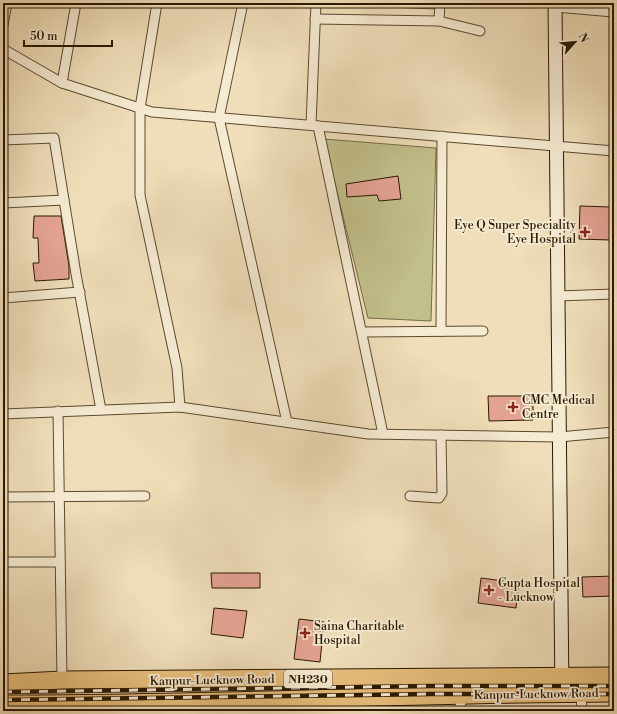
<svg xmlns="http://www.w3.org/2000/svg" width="617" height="714" font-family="'Libre Bodoni',serif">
	<rect width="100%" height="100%" fill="#efdeb9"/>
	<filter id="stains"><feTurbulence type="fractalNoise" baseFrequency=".005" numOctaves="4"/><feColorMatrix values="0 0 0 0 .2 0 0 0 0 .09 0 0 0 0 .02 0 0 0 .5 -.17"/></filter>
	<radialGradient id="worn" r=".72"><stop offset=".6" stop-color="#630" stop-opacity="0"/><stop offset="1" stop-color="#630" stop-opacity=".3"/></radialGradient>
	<g fill="#c1bf8a" stroke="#766c46">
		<polygon points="332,3 435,3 434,9 332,4"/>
		<polygon points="324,139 436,148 431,321 368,318"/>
	</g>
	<g fill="#e3a292" stroke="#2a1801">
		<polygon points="398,176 401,199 379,201 377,195 347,197 346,184"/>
		<polygon points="580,206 611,207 610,240 579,239"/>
		<polygon points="34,216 61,216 69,266 69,279 35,281 33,263 39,263 38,238 33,238"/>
		<polygon points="488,396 533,396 533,420 489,421"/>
		<polygon points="211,573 260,573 260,588 212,588"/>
		<polygon points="614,576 614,596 583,597 582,577"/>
		<polygon points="481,578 519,583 516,608 478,603"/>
		<polygon points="214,608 247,611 243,638 211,634"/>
		<polygon points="299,619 324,622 320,662 294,659"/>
	</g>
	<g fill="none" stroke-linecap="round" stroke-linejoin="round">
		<defs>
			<g id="street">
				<polyline points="157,3 140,108 140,195 177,368 180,407"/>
				<polyline points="243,3 219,118 287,422"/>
				<polyline points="555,7 614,12"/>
				<polyline points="315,19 439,21 480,31"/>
				<polyline points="439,21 440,3"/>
				<polyline points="3,25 7,3"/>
				<polyline points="3,49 62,83 152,112 614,151"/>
				<polyline points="62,83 76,3"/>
				<polyline points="311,125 316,3"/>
				<polyline points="318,126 383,434"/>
				<polyline points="3,140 54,138 76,274 101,410"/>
				<polyline points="3,203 64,200"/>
				<polyline points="558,296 614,294"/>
				<polyline points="3,298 80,292"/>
				<polyline points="441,331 442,136"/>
				<polyline points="362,332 483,331"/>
				<polyline points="58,411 62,680"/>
				<polyline points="3,414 180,407 368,434 559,437 614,432"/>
				<polyline points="410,496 439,498 442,493 441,435"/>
				<polyline points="3,497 145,496"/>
				<polyline points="3,562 60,562"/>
				<polyline points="581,694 582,711"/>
				<polyline points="458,711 464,695"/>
			</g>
			<polyline id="secondary" points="555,3 562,694"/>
			<g id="highway">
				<polyline points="3,683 62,680 614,676"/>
				<path d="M 3,704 C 207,704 410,694 614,693"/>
			</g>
		</defs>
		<use href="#street" stroke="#5b4a2f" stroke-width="11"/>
		<use href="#secondary" stroke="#2a1801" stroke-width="15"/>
		<use href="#highway" stroke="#2a1801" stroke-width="19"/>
		<use href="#street" stroke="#f5ead2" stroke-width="9"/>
		<use href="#secondary" stroke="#f5ead2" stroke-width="13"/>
		<use href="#highway" stroke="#e8bf7c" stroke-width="17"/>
		<defs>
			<g id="rail">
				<polyline points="3,692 432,686 614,686"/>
				<polyline points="3,700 432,694 614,694"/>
			</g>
		</defs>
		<use href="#rail" stroke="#2a1801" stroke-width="4.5"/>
		<use href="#rail" stroke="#f5ead2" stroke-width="3" stroke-dasharray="9" stroke-linecap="butt"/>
	</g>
	<g fill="#8f2418" stroke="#f5ead2" stroke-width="1.5">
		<path d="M583 226h4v4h4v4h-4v4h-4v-4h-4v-4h4z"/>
		<path d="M511 401h4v4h4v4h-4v4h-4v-4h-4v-4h4z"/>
		<path d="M487 584h4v4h4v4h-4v4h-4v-4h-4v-4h4z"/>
		<path d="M303 627h4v4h4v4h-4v4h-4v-4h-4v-4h4z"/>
	</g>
	<g text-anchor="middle" stroke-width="3.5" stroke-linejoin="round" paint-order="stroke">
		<rect fill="#f5ead2" stroke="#675740" stroke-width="1" x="284" y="670" width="48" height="18" rx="3"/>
		<g font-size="11" font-weight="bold" fill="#2a1801">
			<text x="308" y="683">NH230</text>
		</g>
		<g font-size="12" fill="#2a1801" stroke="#f5ead2" text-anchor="start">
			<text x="576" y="229" text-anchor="end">Eye Q Super Speciality<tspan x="576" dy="14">Eye Hospital</tspan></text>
			<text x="522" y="404">CMC Medical<tspan x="522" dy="14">Centre</tspan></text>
			<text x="498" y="587">Gupta Hospital<tspan x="498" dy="14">- Lucknow</tspan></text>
			<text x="314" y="630">Saina Charitable<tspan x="314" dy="14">Hospital</tspan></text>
		</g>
		<g font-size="12" fill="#2a1801" stroke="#f5ead2">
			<text transform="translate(212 680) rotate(-1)" y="4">Kanpur-Lucknow Road</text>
			<text transform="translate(536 694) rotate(-1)" y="4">Kanpur-Lucknow Road</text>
		</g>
	</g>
	<rect width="617" height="714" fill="none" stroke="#efdeb9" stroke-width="16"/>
	<rect x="4" y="4" width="609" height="706" fill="none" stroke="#2a1801" stroke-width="2"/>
	<rect x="8" y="8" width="601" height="698" fill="none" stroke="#2a1801"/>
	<g transform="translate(575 42) rotate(63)" stroke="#f5ead2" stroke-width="3" paint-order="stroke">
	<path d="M0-3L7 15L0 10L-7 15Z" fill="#2a1801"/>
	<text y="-6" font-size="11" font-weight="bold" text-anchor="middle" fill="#2a1801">N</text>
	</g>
	<path d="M24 40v6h88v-6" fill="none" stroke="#2a1801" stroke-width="2"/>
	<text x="30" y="40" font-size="12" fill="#2a1801" stroke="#f5ead2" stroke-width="3" paint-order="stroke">50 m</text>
	<rect width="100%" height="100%" filter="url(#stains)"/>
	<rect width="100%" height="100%" fill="url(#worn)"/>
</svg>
